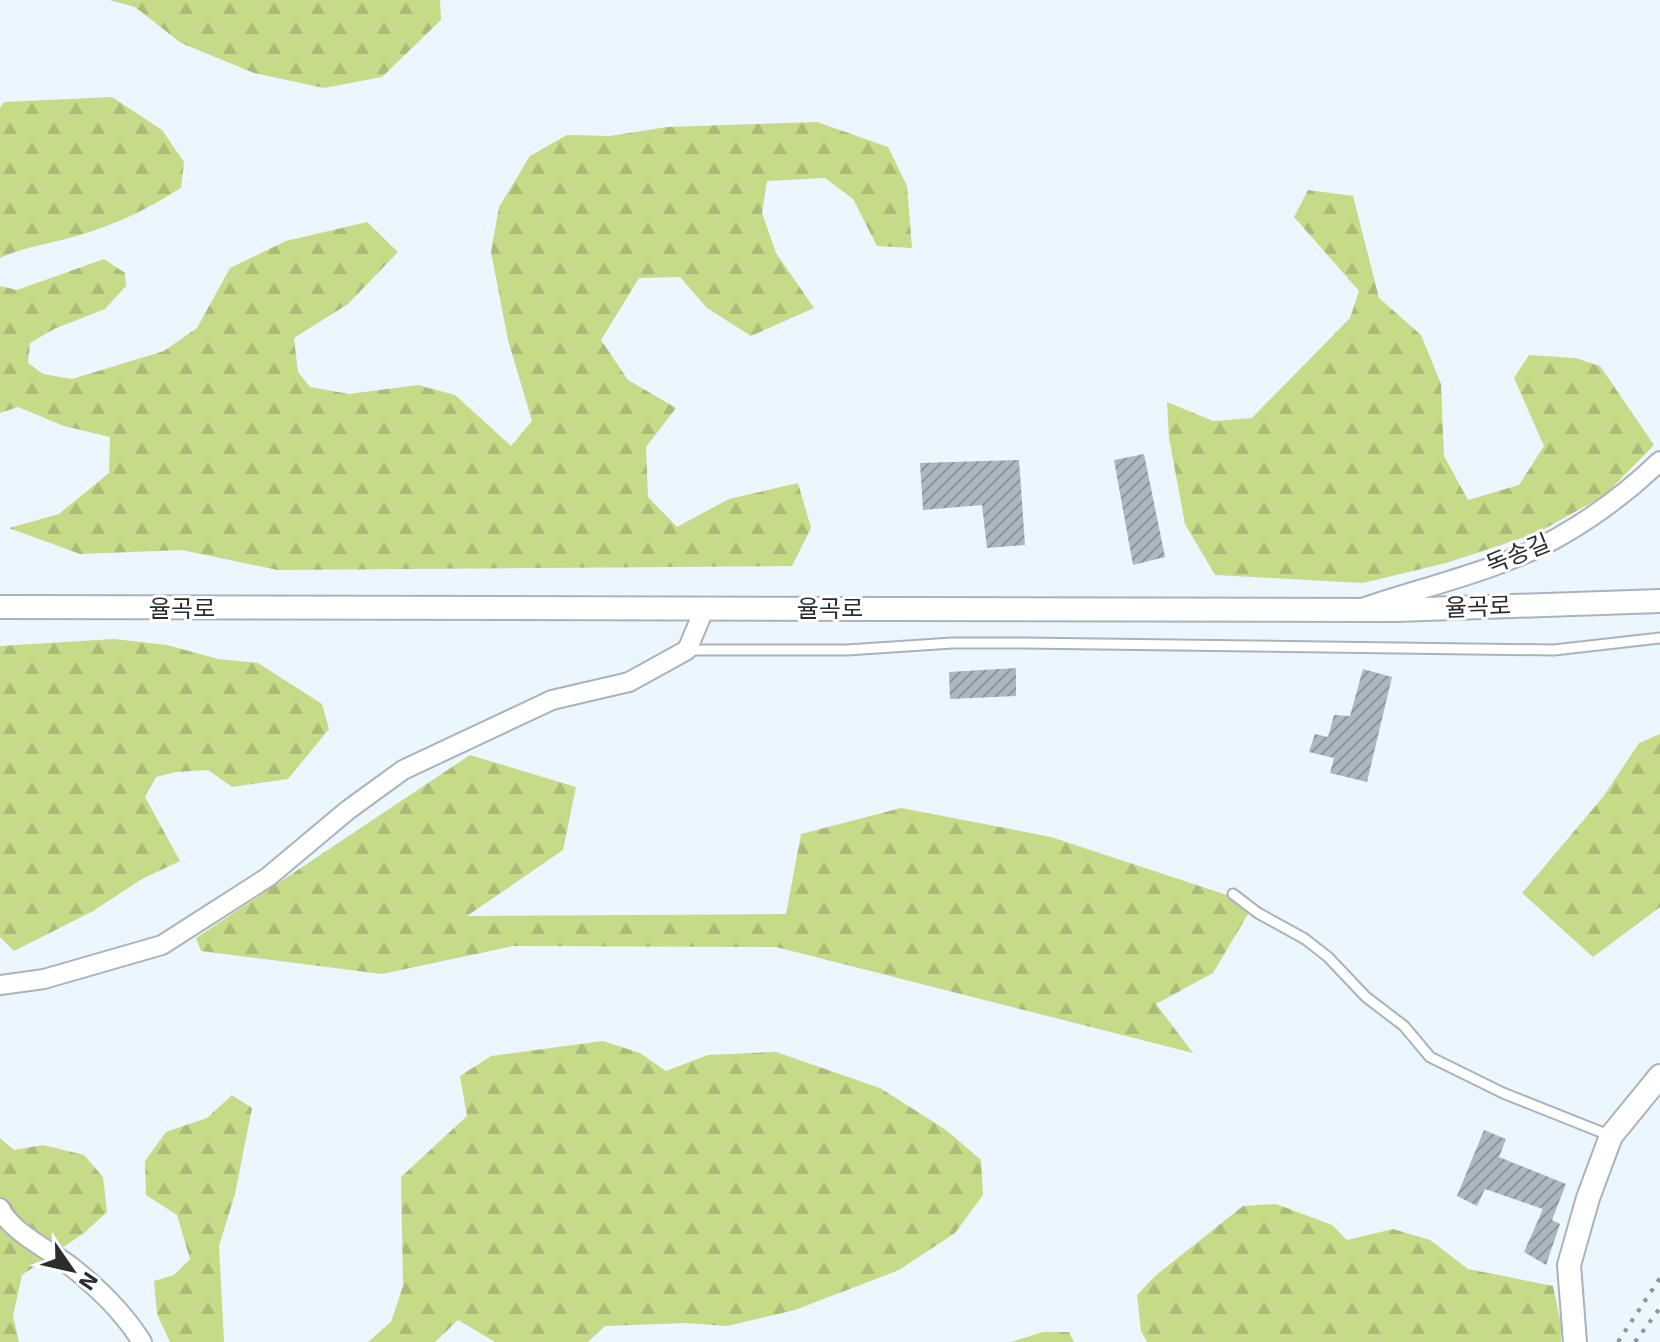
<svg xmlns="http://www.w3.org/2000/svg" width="1660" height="1342" font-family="'Exo 2','Noto Sans KR',sans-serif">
	<defs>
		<pattern id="forest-firs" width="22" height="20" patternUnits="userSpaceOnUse" patternTransform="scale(2)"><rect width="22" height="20" fill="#c6db87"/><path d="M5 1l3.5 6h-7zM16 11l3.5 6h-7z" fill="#aabc75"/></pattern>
		<pattern id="building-hatch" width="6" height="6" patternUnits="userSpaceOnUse" patternTransform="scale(2)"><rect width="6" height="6" fill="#adb7bf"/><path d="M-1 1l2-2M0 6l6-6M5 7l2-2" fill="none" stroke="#8d959c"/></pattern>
	</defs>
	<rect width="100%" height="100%" fill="#ebf6fe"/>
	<g fill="url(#forest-firs)">
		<polygon points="109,0 440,0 441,20 382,77 324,88 254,73 181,43 135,7"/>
		<path d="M 112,97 L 162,130 L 184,162 L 181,188 C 146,210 113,226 73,237 C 48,244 24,247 0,258 L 0,108 L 4,102 Z"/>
		<polygon points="817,122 888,147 907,186 912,248 877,246 853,199 825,178 767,181 762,213 776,253 814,308 751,336 707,308 680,277 639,278 601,340 628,380 676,408 646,447 648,497 677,527 729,499 798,483 811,528 792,566 278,570 182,550 80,554 9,528 59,514 109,473 110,437 64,426 18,407 0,413 0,286 17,290 104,259 125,273 126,286 105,309 54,329 30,343 28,363 43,374 72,379 164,351 197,328 230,268 286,241 367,222 398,252 348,304 294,338 298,372 310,387 349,394 418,385 455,395 511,446 532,421 508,340 491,252 499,207 530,156 567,135 610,136 667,127"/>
		<polygon points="1308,190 1353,196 1379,298 1421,335 1441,384 1444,456 1468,500 1519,485 1544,446 1514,378 1529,355 1575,358 1600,366 1654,445 1605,495 1537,533 1446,563 1363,583 1215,575 1185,524 1169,438 1167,402 1213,421 1252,418 1350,318 1359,291 1294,217"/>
		<polygon points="114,639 167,645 218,659 258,663 322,704 329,729 288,779 232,787 208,770 176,772 156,777 145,797 180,861 142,879 93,911 14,951 0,937 0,646"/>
		<polygon points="1660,734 1660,907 1593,957 1522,893 1603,797 1639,743"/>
		<polygon points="470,755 576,787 563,850 467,916 786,914 801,834 901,808 1051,837 1254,904 1213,973 1156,1004 1193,1053 776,947 513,946 382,974 201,951 196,938"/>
		<polygon points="603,1041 640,1053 666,1071 708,1055 776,1052 880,1088 946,1130 981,1160 983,1195 955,1233 899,1270 795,1310 727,1326 686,1323 605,1326 588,1342 495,1342 458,1320 435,1342 368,1342 391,1322 403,1286 401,1177 467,1116 460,1076 491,1056"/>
		<polygon points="232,1095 252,1108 235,1194 219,1246 224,1342 170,1342 157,1314 154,1281 174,1275 190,1259 177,1215 146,1195 145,1161 166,1132 207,1118"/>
		<polygon points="0,1138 14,1150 43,1145 84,1155 103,1177 107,1212 84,1233 22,1275 13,1316 19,1342 0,1342"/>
		<polygon points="1276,1204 1332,1225 1347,1240 1393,1229 1430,1240 1468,1269 1553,1286 1562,1329 1561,1342 1147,1342 1141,1331 1137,1295 1155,1276 1243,1206"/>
		<polygon points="1043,1332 1069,1332 1074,1342 1011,1342"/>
	</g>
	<g fill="url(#building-hatch)">
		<polygon points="1144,454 1165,557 1133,565 1114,460"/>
		<polygon points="1019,460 1025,545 987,548 982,505 923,510 920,463"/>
		<polygon points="1016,668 1016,696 950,699 949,672"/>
		<polygon points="1363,669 1392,677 1367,782 1330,773 1334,758 1309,752 1315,734 1328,737 1334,715 1350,716"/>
		<polygon points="1484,1130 1506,1139 1499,1157 1566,1184 1552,1220 1560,1224 1546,1265 1524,1252 1543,1209 1485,1189 1477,1206 1457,1196"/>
	</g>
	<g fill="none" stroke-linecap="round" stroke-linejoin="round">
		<defs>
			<g id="service">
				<polyline points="687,650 847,650 952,643 1023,643 1554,650 1660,638"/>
				<polyline points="1233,894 1258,913 1305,939 1328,957 1366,997 1404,1026 1430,1057 1503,1093 1611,1136"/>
			</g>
			<g id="minor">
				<path d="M 1365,607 C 1427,586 1507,568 1562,535 C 1597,515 1631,489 1660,461"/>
				<polyline points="0,985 44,979 162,945 268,877 348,810 403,770 552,700 629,682 687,650 704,610"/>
				<path d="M 0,1208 C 10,1232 52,1251 73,1268 C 100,1290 123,1312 142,1342"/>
			</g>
			<g id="tertiary">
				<polyline points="0,607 1396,610 1660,601"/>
				<polyline points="1575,1342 1569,1265 1588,1198 1611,1136 1660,1076"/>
			</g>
		</defs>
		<use href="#service" stroke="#a9b3ba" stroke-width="13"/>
		<use href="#minor" stroke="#a9b3ba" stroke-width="22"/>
		<use href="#tertiary" stroke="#a9b3ba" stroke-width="26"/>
		<use href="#service" stroke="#fff" stroke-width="9"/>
		<use href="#minor" stroke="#fff" stroke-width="18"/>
		<use href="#tertiary" stroke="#fff" stroke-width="22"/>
		<g stroke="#8d949a" stroke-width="4" stroke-dasharray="4 8" stroke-linecap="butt">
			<polyline points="1618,1342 1660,1278"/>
			<polyline points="1635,1342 1660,1308"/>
		</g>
	</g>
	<g text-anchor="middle" stroke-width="6" stroke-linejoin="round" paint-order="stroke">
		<g font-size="24" fill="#292d30" stroke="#fff">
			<text transform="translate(1518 554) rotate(-22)" y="8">독송길</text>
			<text transform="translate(1478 607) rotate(-2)" y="8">율곡로</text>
			<text x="182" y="617">율곡로</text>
			<text x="830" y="617">율곡로</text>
		</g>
	</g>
	<g transform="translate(72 1270) rotate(124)" stroke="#ffffff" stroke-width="6" paint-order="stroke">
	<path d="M0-6L14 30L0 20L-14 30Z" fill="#292d30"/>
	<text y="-12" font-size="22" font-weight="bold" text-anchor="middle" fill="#292d30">N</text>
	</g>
</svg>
